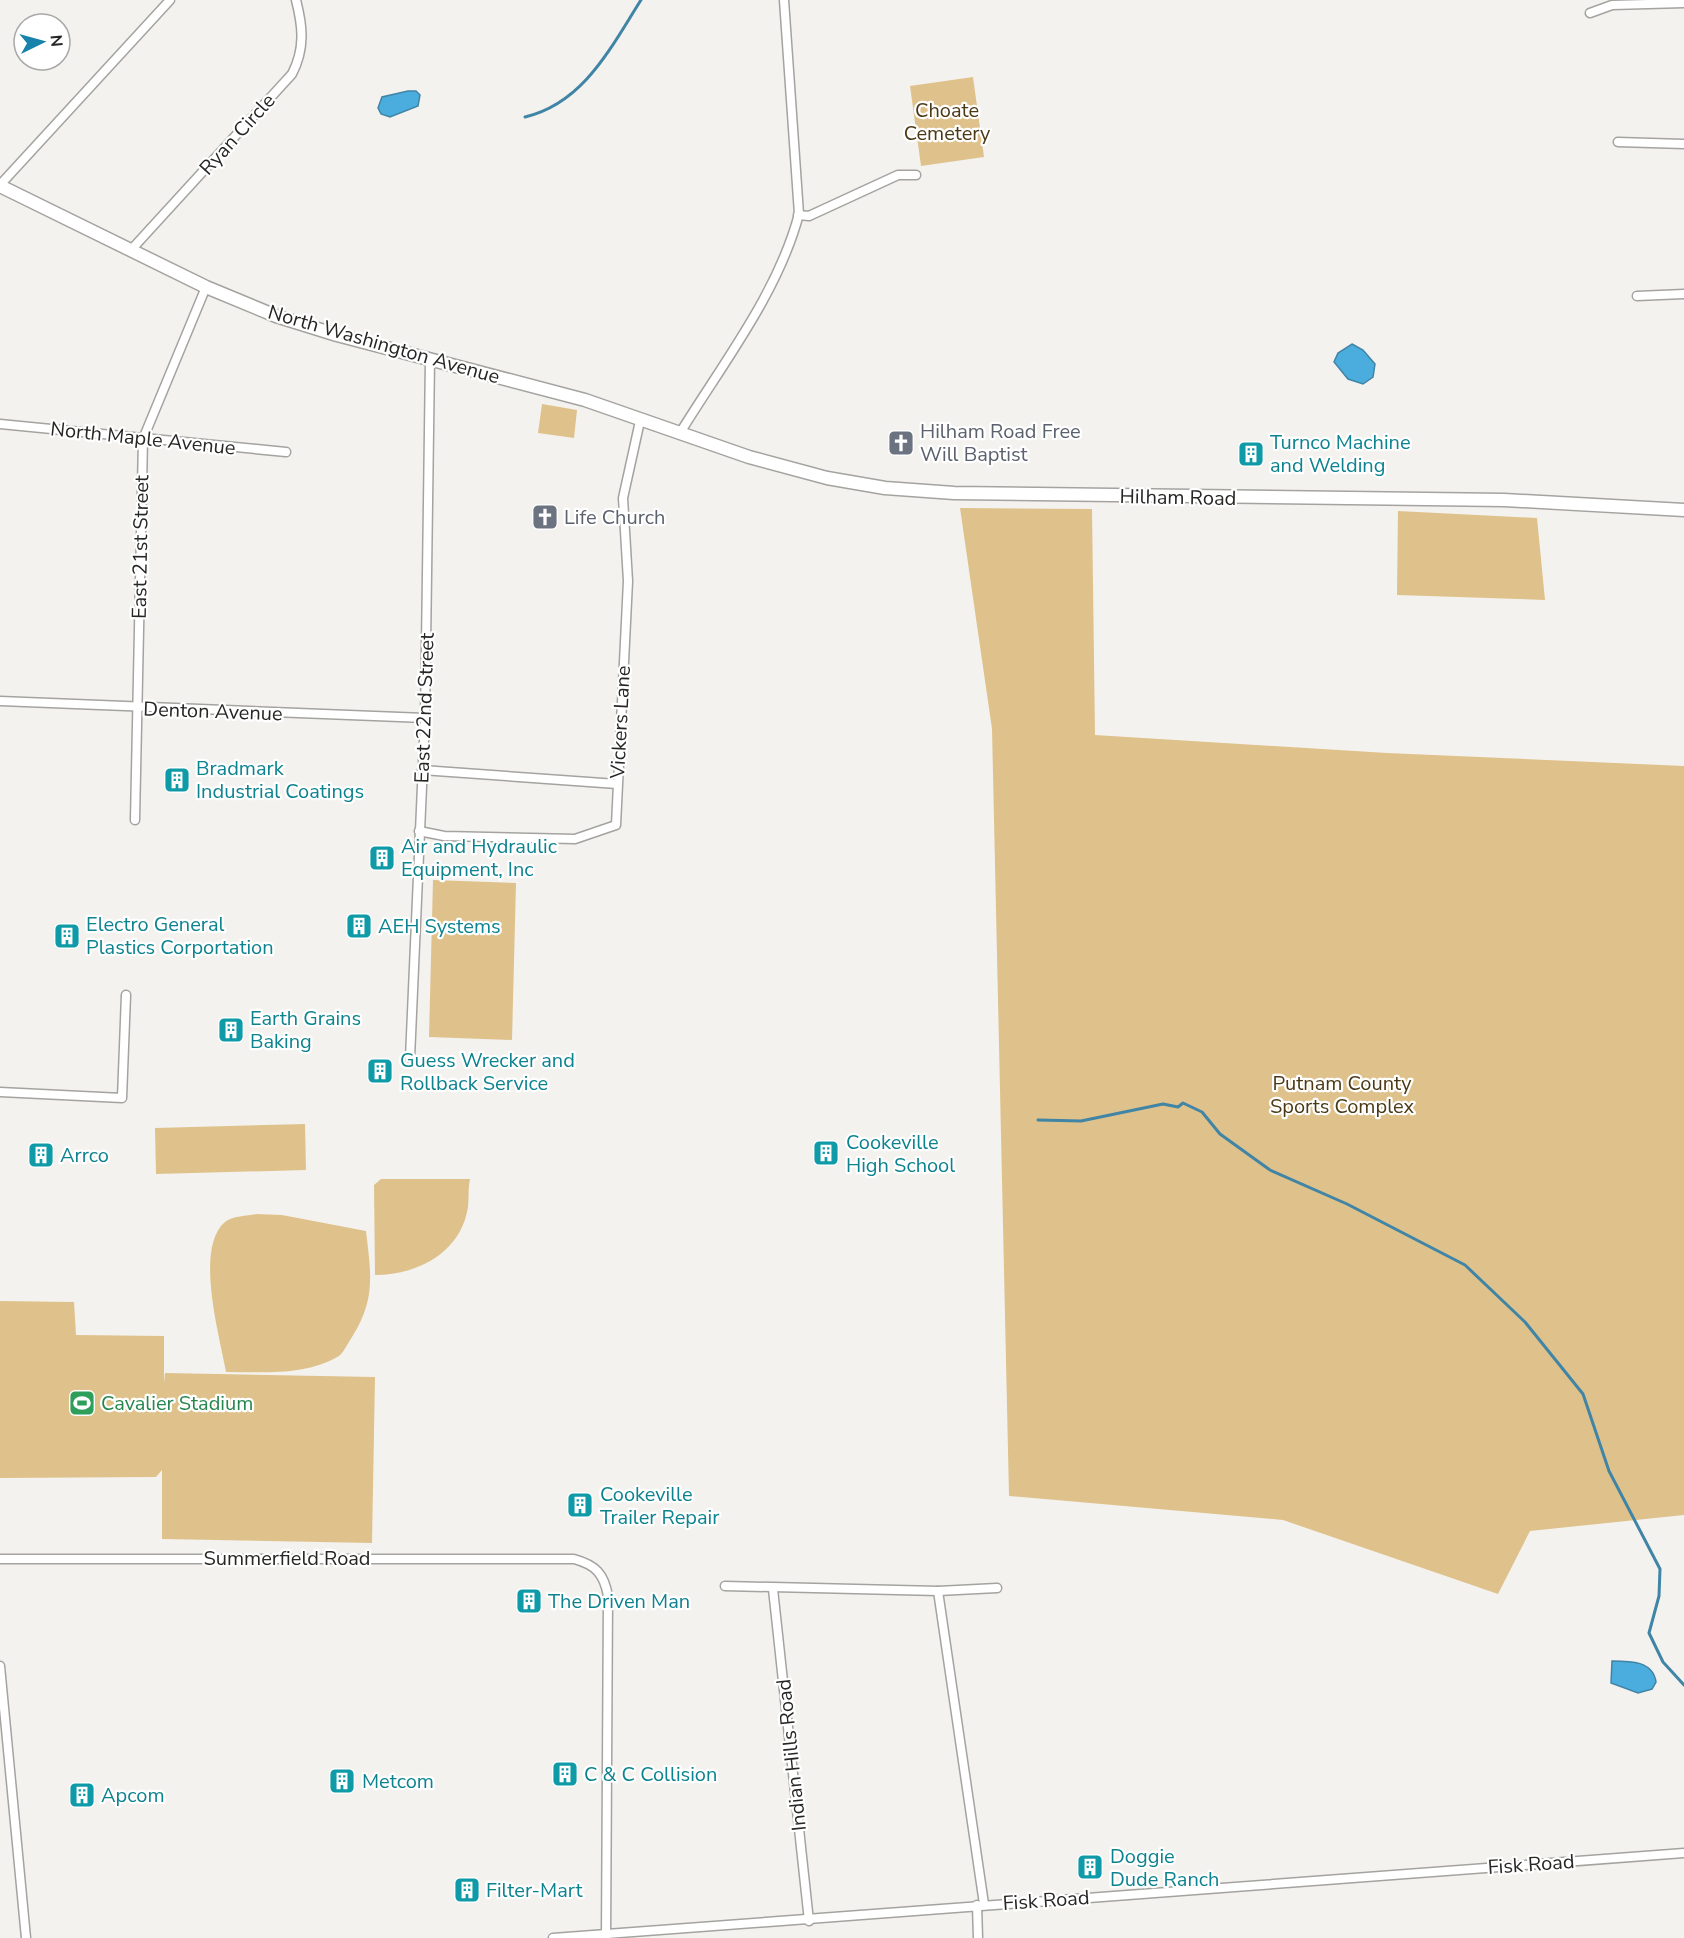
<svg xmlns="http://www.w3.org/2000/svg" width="1684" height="1938" font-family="'Nunito Sans',sans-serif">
	<rect width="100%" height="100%" fill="#f4f2ef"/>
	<g fill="#dfc28b">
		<polygon points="973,77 984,157 921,166 910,86"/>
		<polygon points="542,404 577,410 574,438 538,433"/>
		<polygon points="960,508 1092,509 1095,735 1387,753 1684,766 1684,1515 1530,1531 1498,1594 1283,1520 1009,1496 992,729"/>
		<polygon points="1398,511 1537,518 1545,600 1397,595"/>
		<polygon points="433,880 516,883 512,1040 429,1037"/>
		<polygon points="305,1124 306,1170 156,1174 155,1128"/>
		<path d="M 381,1179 L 470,1179 C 468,1188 469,1198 468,1207 C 461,1253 417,1275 375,1275 L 374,1185 Z"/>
		<path d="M 256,1214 L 282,1215 L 366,1231 C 371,1274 376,1299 352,1337 C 348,1343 344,1352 339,1356 C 306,1376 263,1372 226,1372 C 220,1337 194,1248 225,1222 C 232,1216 247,1216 256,1214 Z"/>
		<polygon points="0,1301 74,1302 76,1335 164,1336 164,1383 165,1373 375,1377 372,1543 162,1539 162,1470 156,1477 0,1478"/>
	</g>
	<g fill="#4baddd" stroke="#4084a6" stroke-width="1.5">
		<polygon points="408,91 416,91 420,95 418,106 390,117 381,114 378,108 382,97"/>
		<polygon points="1352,344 1363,350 1375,364 1373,377 1363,384 1348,379 1334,362 1338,353"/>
		<path d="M 1612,1661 C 1631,1661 1653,1661 1656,1682 L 1652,1689 L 1638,1693 L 1611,1683 Z"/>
	</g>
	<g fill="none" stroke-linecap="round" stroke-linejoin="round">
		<g stroke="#4084a6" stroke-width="3">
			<path d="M 525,117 C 584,103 611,47 641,0"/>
			<polyline points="1038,1120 1081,1121 1163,1104 1178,1107 1183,1103 1202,1112 1220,1134 1270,1170 1347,1204 1465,1265 1525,1322 1583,1394 1609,1471 1660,1569 1659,1596 1649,1633 1663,1662 1684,1685"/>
		</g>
		<defs>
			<g id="minor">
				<polyline points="1590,13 1612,5 1684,3"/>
				<polyline points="1618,142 1684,144"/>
				<polyline points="0,185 170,0"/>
				<polyline points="798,215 809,216 898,175 916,175"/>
				<path d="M 131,250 L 292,74 C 305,49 303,27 296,0"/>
				<polyline points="1637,296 1684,294"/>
				<polyline points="0,424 286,452"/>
				<path d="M 680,433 C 723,363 778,293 799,214 L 784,0"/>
				<polyline points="0,701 425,718"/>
				<polyline points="422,770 617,784"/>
				<polyline points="135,820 143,439 206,287"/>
				<polyline points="419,831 444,836 575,839 616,825 628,581 623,498 640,421"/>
				<polyline points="410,1058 425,718 430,359"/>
				<polyline points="0,1092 122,1098 126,995"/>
				<path d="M 0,1559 L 574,1559 C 596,1565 604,1574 608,1596 L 606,1938"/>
				<polyline points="725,1586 938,1591 997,1588"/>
				<polyline points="773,1589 809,1921"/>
				<polyline points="938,1591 984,1904"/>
				<polyline points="0,1666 26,1938"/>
				<polyline points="977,1905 978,1938"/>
				<path d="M 553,1938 C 930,1911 1307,1881 1684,1853"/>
			</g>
			<polyline id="secondary" points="0,186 206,287 276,316 337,335 585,400 749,457 827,478 885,488 954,493 1504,500 1684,510"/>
		</defs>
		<use href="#minor" stroke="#a4a3a0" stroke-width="11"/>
		<use href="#secondary" stroke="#a4a3a0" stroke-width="15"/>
		<use href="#minor" stroke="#fff" stroke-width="8"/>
		<use href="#secondary" stroke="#fff" stroke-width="12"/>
	</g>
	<defs>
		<symbol id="church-square" viewBox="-11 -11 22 22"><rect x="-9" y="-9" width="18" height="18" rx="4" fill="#6b7280" stroke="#fff"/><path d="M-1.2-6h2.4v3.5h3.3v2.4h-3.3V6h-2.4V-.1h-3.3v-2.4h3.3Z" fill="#fff"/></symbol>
		<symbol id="building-square" viewBox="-11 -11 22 22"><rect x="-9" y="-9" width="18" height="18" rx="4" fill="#0f9aa8" stroke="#fff"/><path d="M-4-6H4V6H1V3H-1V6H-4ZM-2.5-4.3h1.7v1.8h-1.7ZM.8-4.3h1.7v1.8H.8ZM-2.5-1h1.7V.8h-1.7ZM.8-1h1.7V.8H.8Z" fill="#fff"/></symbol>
		<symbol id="stadium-square" viewBox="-11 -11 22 22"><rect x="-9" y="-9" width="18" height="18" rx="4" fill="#2e9e5b" stroke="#fff"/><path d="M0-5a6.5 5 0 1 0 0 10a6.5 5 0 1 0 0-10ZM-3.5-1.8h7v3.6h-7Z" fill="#fff"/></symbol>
	</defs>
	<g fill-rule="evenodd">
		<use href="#church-square" x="886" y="428" width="30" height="30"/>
		<use href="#building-square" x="1236" y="439" width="30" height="30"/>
		<use href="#church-square" x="530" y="502" width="30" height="30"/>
		<use href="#building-square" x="162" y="765" width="30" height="30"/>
		<use href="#building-square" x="367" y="843" width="30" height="30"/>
		<use href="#building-square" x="344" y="911" width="30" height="30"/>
		<use href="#building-square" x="52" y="921" width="30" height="30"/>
		<use href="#building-square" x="216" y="1015" width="30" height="30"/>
		<use href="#building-square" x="365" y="1056" width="30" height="30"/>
		<use href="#building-square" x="811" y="1138" width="30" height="30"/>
		<use href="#building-square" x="26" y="1140" width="30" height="30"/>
		<use href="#stadium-square" x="67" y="1388" width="30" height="30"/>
		<use href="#building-square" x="565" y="1490" width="30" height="30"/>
		<use href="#building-square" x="514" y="1586" width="30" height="30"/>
		<use href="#building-square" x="550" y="1759" width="30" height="30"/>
		<use href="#building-square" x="327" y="1766" width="30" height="30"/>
		<use href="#building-square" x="67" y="1780" width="30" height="30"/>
		<use href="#building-square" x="1075" y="1852" width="30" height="30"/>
		<use href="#building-square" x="452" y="1875" width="30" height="30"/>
	</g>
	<g text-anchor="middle" stroke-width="4.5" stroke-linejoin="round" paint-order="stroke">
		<g font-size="20" fill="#4b3915" stroke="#fff">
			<text x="947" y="117">Choate<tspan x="947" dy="23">Cemetery</tspan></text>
			<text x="1342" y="1090">Putnam County<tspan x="1342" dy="23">Sports Complex</tspan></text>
		</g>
		<g font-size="20" fill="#262625" stroke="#fff">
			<text transform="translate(237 134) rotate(-48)" y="7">Ryan Circle</text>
			<text transform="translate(384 344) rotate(16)" y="7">North Washington Avenue</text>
			<text transform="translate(143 438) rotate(6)" y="7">North Maple Avenue</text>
			<text transform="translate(1178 497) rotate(1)" y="7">Hilham Road</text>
			<text transform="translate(140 547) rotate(-89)" y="7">East 21st Street</text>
			<text transform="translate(424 708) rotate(-88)" y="7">East 22nd Street</text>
			<text transform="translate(213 711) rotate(2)" y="7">Denton Avenue</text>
			<text transform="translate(620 722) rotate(-87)" y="7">Vickers Lane</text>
			<text x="287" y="1565">Summerfield Road</text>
			<text transform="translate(791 1755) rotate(-96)" y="7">Indian Hills Road</text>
			<text transform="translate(1531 1864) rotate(-4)" y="7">Fisk Road</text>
			<text transform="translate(1046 1900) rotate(-4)" y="7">Fisk Road</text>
		</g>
		<g font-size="20" fill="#5b616d" stroke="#fff" text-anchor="start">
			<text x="920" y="438">Hilham Road Free<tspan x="920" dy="23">Will Baptist</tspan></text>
			<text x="564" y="524">Life Church</text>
		</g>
		<g font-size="20" fill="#0d838f" stroke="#fff" text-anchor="start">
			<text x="1270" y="449">Turnco Machine<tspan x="1270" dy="23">and Welding</tspan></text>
			<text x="196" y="775">Bradmark<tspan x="196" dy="23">Industrial Coatings</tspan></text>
			<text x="401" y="853">Air and Hydraulic<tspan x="401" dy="23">Equipment, Inc</tspan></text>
			<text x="86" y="931">Electro General<tspan x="86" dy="23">Plastics Corportation</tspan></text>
			<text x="378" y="933">AEH Systems</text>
			<text x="250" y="1025">Earth Grains<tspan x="250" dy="23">Baking</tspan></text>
			<text x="400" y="1067">Guess Wrecker and<tspan x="400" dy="23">Rollback Service</tspan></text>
			<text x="846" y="1149">Cookeville<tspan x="846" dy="23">High School</tspan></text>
			<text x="60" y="1162">Arrco</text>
			<text x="600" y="1501">Cookeville<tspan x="600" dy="23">Trailer Repair</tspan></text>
			<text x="548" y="1608">The Driven Man</text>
			<text x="584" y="1781">C &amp; C Collision</text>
			<text x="362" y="1788">Metcom</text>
			<text x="101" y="1802">Apcom</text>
			<text x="1110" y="1863">Doggie<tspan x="1110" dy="23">Dude Ranch</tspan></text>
			<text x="486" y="1897">Filter-Mart</text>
		</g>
		<g font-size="20" fill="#27864d" stroke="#fff" text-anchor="start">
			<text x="101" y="1410">Cavalier Stadium</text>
		</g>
	</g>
	<g transform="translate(42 42) rotate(85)"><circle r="28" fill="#ffffff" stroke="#a8a8a8" stroke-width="1.5"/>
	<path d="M0-4.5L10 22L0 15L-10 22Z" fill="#1782ab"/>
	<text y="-9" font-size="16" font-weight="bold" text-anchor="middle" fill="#262625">N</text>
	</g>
</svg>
